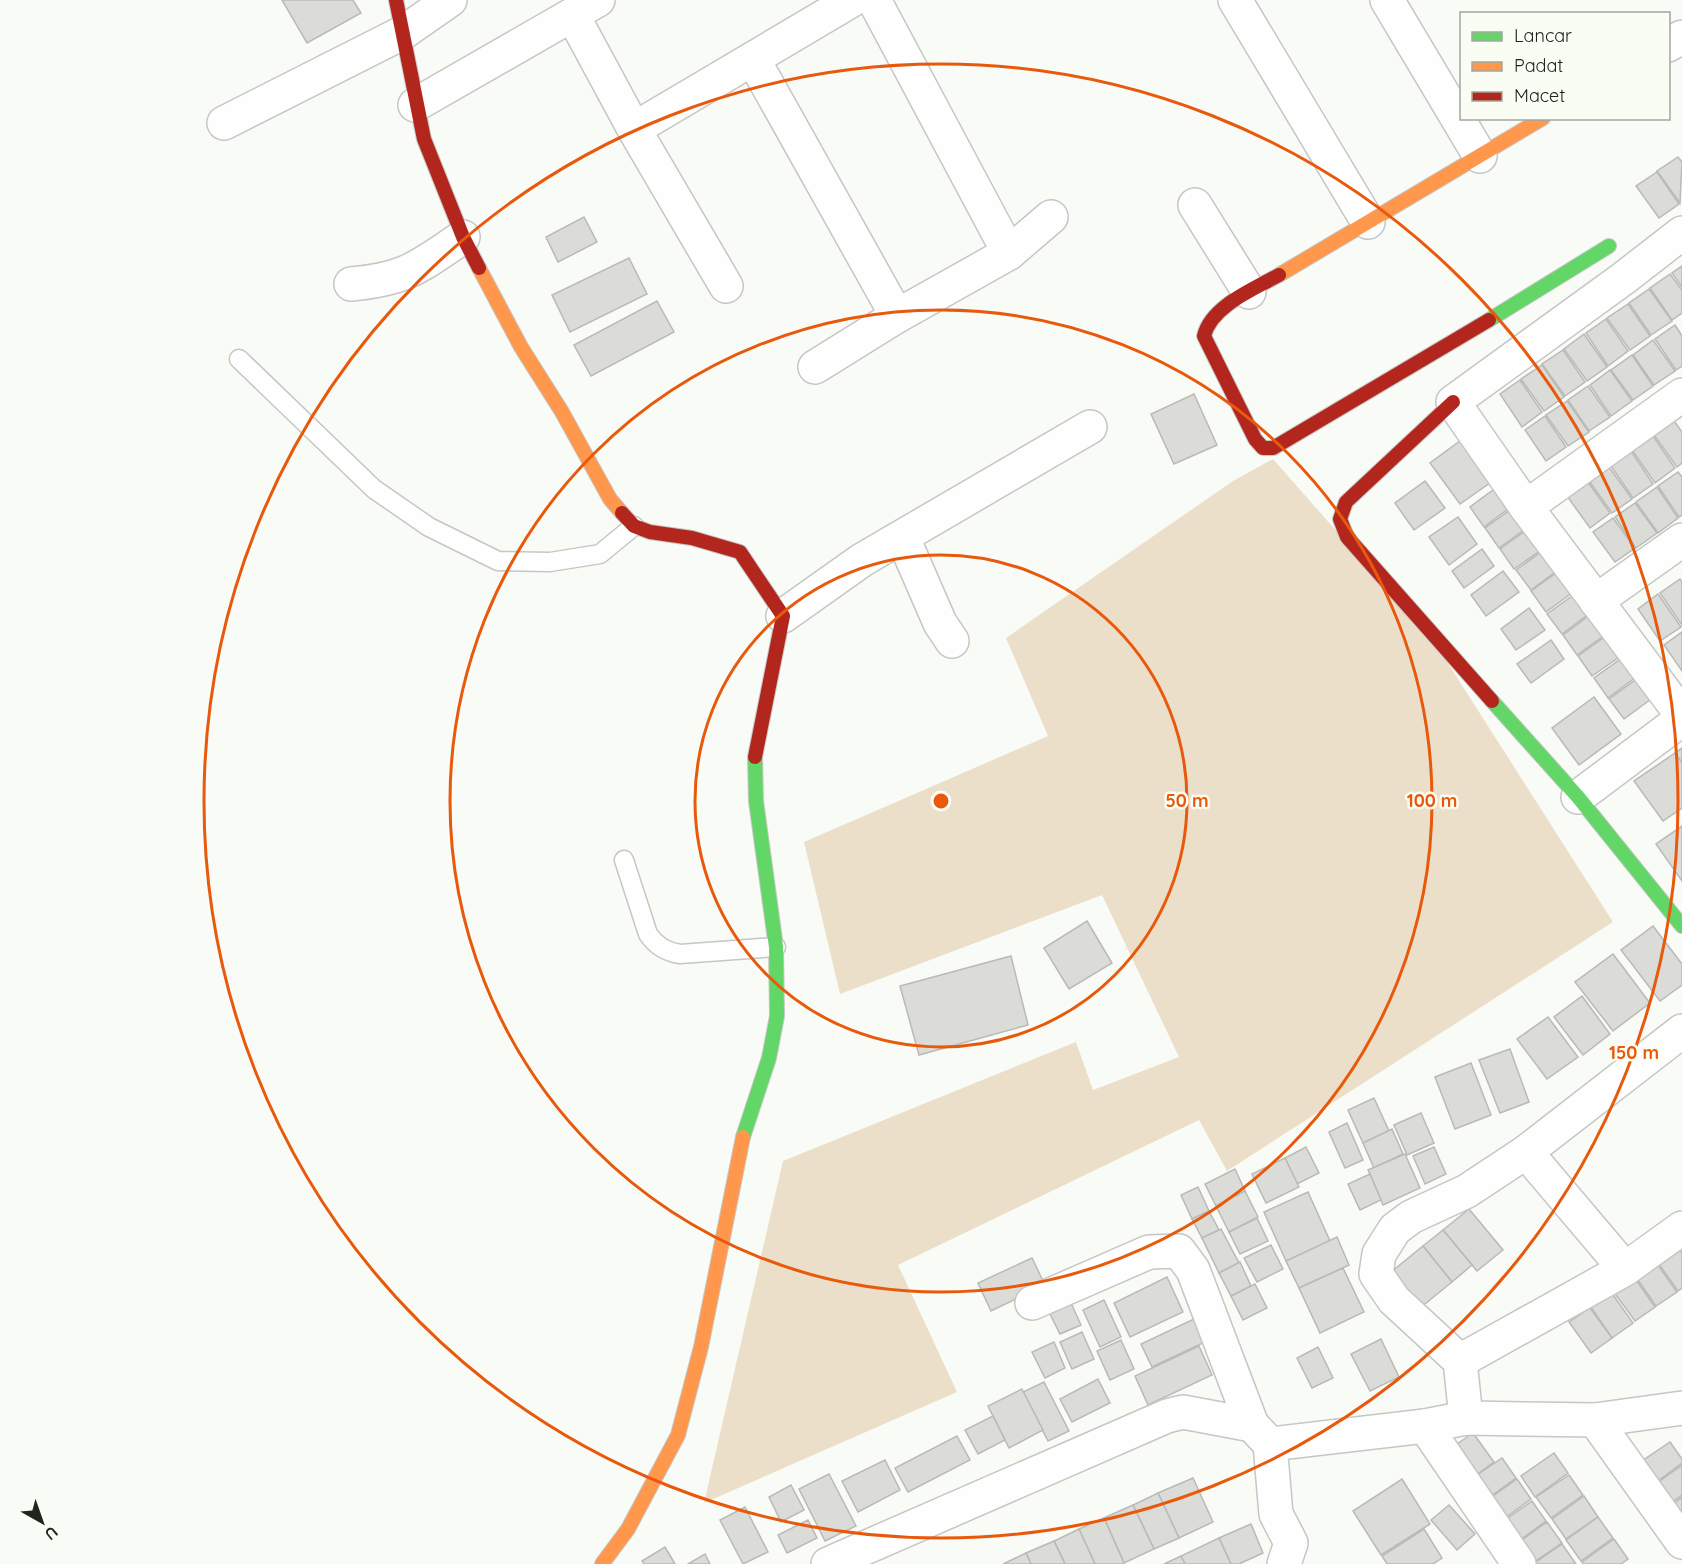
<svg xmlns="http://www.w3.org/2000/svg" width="1682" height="1564" font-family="Quicksand,sans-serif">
	<rect width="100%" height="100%" fill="#f9fbf6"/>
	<polygon fill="#ecdfca" points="1273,459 1435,643 1613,922 1227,1171 1199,1120 898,1265 957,1392 704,1503 783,1161 1076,1042 1093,1090 1179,1057 1102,895 840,994 804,842 1048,736 1006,638 1233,481"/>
	<g fill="#dbdcd7" stroke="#b9bab6" stroke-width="1.5">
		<polygon points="282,0 353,0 361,13 307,43"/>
		<polygon points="1678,157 1682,162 1680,203 1657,171"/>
		<polygon points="1657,172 1679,204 1659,218 1636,186"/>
		<polygon points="584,217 597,242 558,262 546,237"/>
		<polygon points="629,258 647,294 570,332 552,295"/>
		<polygon points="1682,266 1682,287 1672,273"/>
		<polygon points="1670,274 1682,290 1682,313 1672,320 1650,288"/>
		<polygon points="1649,289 1672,321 1651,335 1629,303"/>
		<polygon points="657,301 674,332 591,376 574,345"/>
		<polygon points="1628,304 1650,336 1630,350 1607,318"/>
		<polygon points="1606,319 1628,351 1608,366 1586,333"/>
		<polygon points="1675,325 1682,336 1682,366 1676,370 1655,339"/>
		<polygon points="1584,334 1607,367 1587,381 1564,349"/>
		<polygon points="1653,340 1675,371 1654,385 1633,355"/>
		<polygon points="1563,350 1585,382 1565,396 1542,364"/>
		<polygon points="1632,355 1653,386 1633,400 1611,370"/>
		<polygon points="1542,365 1564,397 1544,411 1521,379"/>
		<polygon points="1610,370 1632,401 1611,416 1590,385"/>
		<polygon points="1520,380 1542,412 1522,427 1500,394"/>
		<polygon points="1588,386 1610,417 1589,431 1568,400"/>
		<polygon points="1194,394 1217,445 1174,464 1151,414"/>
		<polygon points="1567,401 1589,432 1568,446 1546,415"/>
		<polygon points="1545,416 1566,447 1546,461 1525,430"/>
		<polygon points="1674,421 1682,432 1682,463 1677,467 1654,435"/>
		<polygon points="1653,436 1675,468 1655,483 1632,450"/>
		<polygon points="1464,438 1494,480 1460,504 1430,463"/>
		<polygon points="1631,451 1653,484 1633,498 1611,466"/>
		<polygon points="1609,467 1632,499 1612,513 1589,481"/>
		<polygon points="1678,472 1682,477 1682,515 1679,517 1658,486"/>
		<polygon points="1425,481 1445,508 1414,530 1395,503"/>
		<polygon points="1588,482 1610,513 1590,528 1567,496"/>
		<polygon points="1501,484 1516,503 1484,527 1470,507"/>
		<polygon points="1657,487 1678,518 1658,533 1636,502"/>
		<polygon points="1635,503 1657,533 1636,548 1615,517"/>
		<polygon points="1517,505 1531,525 1499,548 1485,528"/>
		<polygon points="1458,517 1477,544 1449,565 1429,537"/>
		<polygon points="1613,518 1635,548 1615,562 1593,532"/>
		<polygon points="1532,526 1547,546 1514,569 1500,549"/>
		<polygon points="1548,547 1562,567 1531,590 1516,570"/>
		<polygon points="1482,549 1494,566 1464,588 1452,571"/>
		<polygon points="1563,568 1577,589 1546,612 1531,591"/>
		<polygon points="1503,571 1519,592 1486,616 1471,595"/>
		<polygon points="1680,579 1682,582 1682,625 1660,593"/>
		<polygon points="1579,591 1594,610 1562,634 1547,614"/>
		<polygon points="1658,594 1681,627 1660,641 1638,609"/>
		<polygon points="1529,608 1545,630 1516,650 1501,629"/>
		<polygon points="1594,612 1609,632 1577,655 1563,635"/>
		<polygon points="1682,632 1682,671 1664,645"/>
		<polygon points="1610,633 1625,653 1592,676 1578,656"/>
		<polygon points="1551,640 1564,659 1531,683 1517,664"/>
		<polygon points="1626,655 1640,674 1608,698 1594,678"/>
		<polygon points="1641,676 1655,696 1624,719 1609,699"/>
		<polygon points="1594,697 1621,734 1579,765 1552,728"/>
		<polygon points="1682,748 1682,763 1675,753"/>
		<polygon points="1675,753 1682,763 1682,808 1663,821 1634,781"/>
		<polygon points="1682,826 1682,881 1656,844"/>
		<polygon points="1087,921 1112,963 1069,989 1044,948"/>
		<polygon points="1653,926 1682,964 1682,985 1660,1001 1621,950"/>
		<polygon points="1613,954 1650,1003 1613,1031 1575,982"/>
		<polygon points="1011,956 1028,1025 919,1055 900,986"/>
		<polygon points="1582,996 1610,1034 1583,1055 1554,1017"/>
		<polygon points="1548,1017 1578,1057 1547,1079 1517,1039"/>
		<polygon points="1510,1049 1529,1102 1500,1113 1479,1060"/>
		<polygon points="1471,1063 1491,1115 1455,1129 1435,1077"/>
		<polygon points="1374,1098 1389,1131 1363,1143 1348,1110"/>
		<polygon points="1421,1113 1434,1143 1407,1155 1394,1125"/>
		<polygon points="1347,1123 1363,1160 1345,1168 1329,1132"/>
		<polygon points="1392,1129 1403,1154 1374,1168 1363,1143"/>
		<polygon points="1306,1147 1319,1173 1297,1184 1285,1158"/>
		<polygon points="1434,1147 1446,1174 1425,1184 1413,1156"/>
		<polygon points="1405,1154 1420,1188 1383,1205 1368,1170"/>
		<polygon points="1285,1158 1299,1187 1266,1203 1252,1174"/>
		<polygon points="1235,1169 1245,1191 1216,1206 1205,1184"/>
		<polygon points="1370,1174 1381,1200 1360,1210 1348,1184"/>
		<polygon points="1198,1187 1209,1211 1192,1219 1181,1195"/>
		<polygon points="1245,1191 1258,1217 1229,1232 1216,1206"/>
		<polygon points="1308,1192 1330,1241 1286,1261 1264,1212"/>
		<polygon points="1469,1209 1503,1250 1477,1271 1443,1230"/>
		<polygon points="1209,1211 1219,1230 1202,1238 1192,1219"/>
		<polygon points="1257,1218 1268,1241 1240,1254 1229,1232"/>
		<polygon points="1221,1229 1239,1263 1219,1273 1202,1238"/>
		<polygon points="1443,1230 1472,1265 1452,1282 1423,1246"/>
		<polygon points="1337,1237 1349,1265 1299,1288 1286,1261"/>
		<polygon points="1271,1245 1283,1269 1257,1282 1244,1258"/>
		<polygon points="1423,1246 1452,1282 1420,1308 1391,1272"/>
		<polygon points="1677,1246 1682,1253 1682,1288 1678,1291 1656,1260"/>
		<polygon points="1032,1258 1045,1285 991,1311 978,1283"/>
		<polygon points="1655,1261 1677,1292 1656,1306 1635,1276"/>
		<polygon points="1240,1262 1251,1286 1231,1296 1219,1273"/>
		<polygon points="1343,1268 1364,1312 1320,1333 1299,1288"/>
		<polygon points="1167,1277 1183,1312 1130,1337 1114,1303"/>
		<polygon points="1634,1277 1655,1307 1635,1321 1613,1291"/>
		<polygon points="1255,1284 1267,1308 1243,1320 1231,1296"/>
		<polygon points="1611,1292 1633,1323 1612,1338 1591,1307"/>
		<polygon points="1104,1300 1121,1337 1100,1347 1083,1310"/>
		<polygon points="1071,1303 1081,1325 1060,1334 1050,1314"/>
		<polygon points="1590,1308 1612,1338 1591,1353 1569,1322"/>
		<polygon points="1194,1319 1205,1342 1152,1367 1141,1344"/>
		<polygon points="1082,1332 1094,1359 1072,1369 1060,1342"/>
		<polygon points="1381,1339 1399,1377 1370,1391 1351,1354"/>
		<polygon points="1121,1340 1134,1369 1110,1380 1097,1351"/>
		<polygon points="1054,1342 1065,1368 1045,1378 1032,1352"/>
		<polygon points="1199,1346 1212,1375 1148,1405 1135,1376"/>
		<polygon points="1318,1347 1333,1378 1312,1388 1297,1358"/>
		<polygon points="1098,1379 1110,1403 1072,1422 1060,1399"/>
		<polygon points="1044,1382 1069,1431 1048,1441 1023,1392"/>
		<polygon points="1022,1389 1043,1430 1009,1448 988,1406"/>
		<polygon points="993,1416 1005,1440 978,1454 965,1430"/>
		<polygon points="1473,1433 1494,1462 1471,1479 1450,1449"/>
		<polygon points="957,1436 970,1460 908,1492 895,1468"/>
		<polygon points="1670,1442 1682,1459 1682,1463 1654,1484 1639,1463"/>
		<polygon points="1554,1453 1568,1473 1535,1497 1521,1476"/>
		<polygon points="1502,1458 1516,1478 1486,1500 1471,1479"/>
		<polygon points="885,1460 900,1490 858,1512 842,1481"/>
		<polygon points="1682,1465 1682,1495 1668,1505 1654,1485"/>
		<polygon points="829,1474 856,1526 825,1541 799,1489"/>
		<polygon points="1569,1475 1583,1495 1551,1518 1536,1497"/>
		<polygon points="1193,1478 1213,1522 1179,1538 1158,1493"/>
		<polygon points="1402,1479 1430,1524 1381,1555 1353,1511"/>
		<polygon points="1517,1479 1531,1499 1501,1521 1486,1501"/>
		<polygon points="791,1485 804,1510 781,1522 769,1497"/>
		<polygon points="1158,1493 1179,1538 1154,1549 1133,1505"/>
		<polygon points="1584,1496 1598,1517 1566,1539 1552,1519"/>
		<polygon points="1682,1497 1682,1524 1669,1507"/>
		<polygon points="1532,1501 1546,1521 1516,1543 1502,1522"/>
		<polygon points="1133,1505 1154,1549 1124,1563 1104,1518"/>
		<polygon points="1449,1505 1475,1534 1457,1550 1431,1520"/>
		<polygon points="745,1507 768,1552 743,1564 720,1520"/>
		<polygon points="1598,1517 1613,1538 1581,1561 1566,1540"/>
		<polygon points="1104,1518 1124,1563 1122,1564 1095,1564 1079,1529"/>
		<polygon points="808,1520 817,1538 787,1553 778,1535"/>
		<polygon points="1547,1522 1562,1543 1531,1564 1516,1544"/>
		<polygon points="1251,1524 1263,1553 1239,1564 1231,1564 1219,1538"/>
		<polygon points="1079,1529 1095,1564 1065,1564 1054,1541"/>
		<polygon points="1424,1529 1442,1558 1433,1564 1387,1564 1382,1556"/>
		<polygon points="1219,1538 1231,1564 1185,1564 1181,1556"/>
		<polygon points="1614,1539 1628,1559 1621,1564 1583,1564 1582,1562"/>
		<polygon points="1054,1541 1065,1564 1031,1564 1026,1553"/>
		<polygon points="1562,1544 1576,1564 1533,1564"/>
		<polygon points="665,1547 675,1564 644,1564 642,1561"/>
		<polygon points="1026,1553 1031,1564 1003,1564"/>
		<polygon points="705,1554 710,1564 688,1564"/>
		<polygon points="1181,1556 1185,1564 1164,1564"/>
	</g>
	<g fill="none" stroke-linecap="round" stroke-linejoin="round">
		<defs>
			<g id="lane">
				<polyline points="239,359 374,489 429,527 498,561 550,562 600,554 634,526"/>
				<path d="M 624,860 L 648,934 C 656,946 666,952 680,954 L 776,947"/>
			</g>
			<g id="street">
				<polyline points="874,0 1009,253"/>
				<polyline points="1235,0 1368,222"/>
				<polyline points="1387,0 1480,156"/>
				<polyline points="573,16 634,129 726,286"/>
				<polyline points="1668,45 1682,37"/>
				<polyline points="753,59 897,316"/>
				<polyline points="415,105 598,0"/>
				<polyline points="224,123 404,32 450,0"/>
				<polyline points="634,129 852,0"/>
				<polyline points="1195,205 1249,292"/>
				<polyline points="1682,233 1624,278 1453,402 1526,507 1682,715"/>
				<path d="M 351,284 C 407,279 418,267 463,237"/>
				<polyline points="815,367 897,316 1009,253 1051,217"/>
				<polyline points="1526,507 1682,395"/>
				<polyline points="903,538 940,623 952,641"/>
				<polyline points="1596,601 1682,540"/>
				<polyline points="783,616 862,560 1090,427"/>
				<polyline points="1578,797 1682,719"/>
				<polyline points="1526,1152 1625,1269"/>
				<polyline points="1032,1303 1149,1252 1179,1251 1193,1270 1252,1425"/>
				<polyline points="1460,1361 1625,1269 1682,1228"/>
				<polyline points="1466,1418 1460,1361 1394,1300 1376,1274 1379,1254 1395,1229 1411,1217 1467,1191 1526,1152 1682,1031"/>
				<polyline points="1595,1420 1682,1542"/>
				<polyline points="1425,1426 1519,1564"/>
				<polyline points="1270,1444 1425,1426 1466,1418 1595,1420 1682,1408"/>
				<polyline points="828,1564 1167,1416 1183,1412 1252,1425 1270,1444 1276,1514 1291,1543 1284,1564"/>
			</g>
			<g id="fast">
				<polyline points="1489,320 1609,246"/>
				<polyline points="1492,701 1578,797 1682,926"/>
				<polyline points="743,1137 769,1058 777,1016 776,947 756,801 755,757"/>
			</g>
			<g id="slow">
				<polyline points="479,268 521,347 562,412 610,499 622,513"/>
				<polyline points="1279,275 1543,118"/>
				<polyline points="602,1564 628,1529 678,1435 701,1347 743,1137"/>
			</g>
			<g id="jam">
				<polyline points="396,0 424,139 463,237 479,268"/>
				<path d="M 1279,275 C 1254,289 1211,306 1204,336 L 1255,439 L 1263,448 L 1273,448 L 1489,320"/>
				<polyline points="1453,402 1346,502 1340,519 1347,537 1492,701"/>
				<polyline points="622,513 634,526 650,532 692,538 740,552 783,616 755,757"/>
			</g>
		</defs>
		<use href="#lane" stroke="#c6c7c4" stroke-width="21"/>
		<use href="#street" stroke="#c6c7c4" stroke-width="36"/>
		<use href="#fast" stroke="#c6c7c4" stroke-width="16"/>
		<use href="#slow" stroke="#c6c7c4" stroke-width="16"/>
		<use href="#jam" stroke="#c6c7c4" stroke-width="16"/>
		<use href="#lane" stroke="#fefefe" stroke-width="18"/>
		<use href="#street" stroke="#fefefe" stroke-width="33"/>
		<use href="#fast" stroke="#63d668" stroke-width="14"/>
		<use href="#slow" stroke="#ff974d" stroke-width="14"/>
		<use href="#jam" stroke="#b3261e" stroke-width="14"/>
	</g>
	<g fill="none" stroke="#e8590c" stroke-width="3">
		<circle cx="941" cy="801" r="246"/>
		<circle cx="941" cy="801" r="491"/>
		<circle cx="941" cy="801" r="737"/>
	</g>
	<circle cx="941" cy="801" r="9" fill="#e8590c" stroke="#f9fdf4" stroke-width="3"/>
	<g font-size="18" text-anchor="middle" font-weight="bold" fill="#e8590c" stroke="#f9fdf4" stroke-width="5" stroke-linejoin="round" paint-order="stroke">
		<text x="1187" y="807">50 m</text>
		<text x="1432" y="807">100 m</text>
		<text x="1634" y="1059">150 m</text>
	</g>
	<rect x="1460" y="12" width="210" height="108" fill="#f9fdf4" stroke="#a3a69f" stroke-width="1.5"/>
	<rect x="1472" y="32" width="30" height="9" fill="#63d668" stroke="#a3a69f" stroke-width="1.5"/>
	<text x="1514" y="42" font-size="18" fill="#21231f">Lancar</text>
	<rect x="1472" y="62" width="30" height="9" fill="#ff974d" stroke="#a3a69f" stroke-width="1.5"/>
	<text x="1514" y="72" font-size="18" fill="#21231f">Padat</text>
	<rect x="1472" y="92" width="30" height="9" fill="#b3261e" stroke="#a3a69f" stroke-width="1.5"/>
	<text x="1514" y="102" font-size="18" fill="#21231f">Macet</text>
	<g transform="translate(42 1522) rotate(140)" stroke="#f9fdf4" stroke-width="4.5" paint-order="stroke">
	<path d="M0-4.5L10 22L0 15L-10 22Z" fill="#21231f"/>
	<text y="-9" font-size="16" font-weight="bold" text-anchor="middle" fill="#21231f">U</text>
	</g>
</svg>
